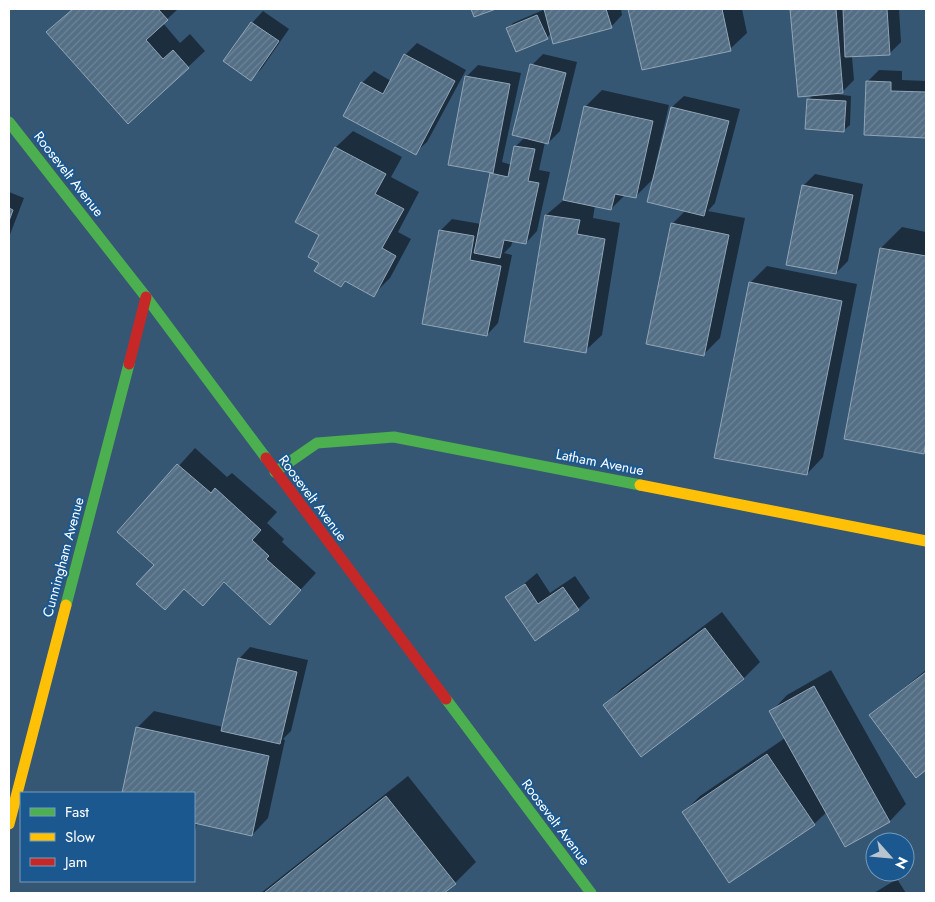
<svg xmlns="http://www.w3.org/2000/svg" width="935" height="902" font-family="Jost,sans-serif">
	<defs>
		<pattern id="building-hatch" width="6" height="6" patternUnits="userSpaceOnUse" patternTransform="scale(1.25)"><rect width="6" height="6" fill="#536e85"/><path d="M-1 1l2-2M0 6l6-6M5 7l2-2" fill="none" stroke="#6d8497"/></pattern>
	</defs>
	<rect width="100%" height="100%" fill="#355774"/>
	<g fill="#0007">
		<polygon points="73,9 178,9 163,23 180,43 190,34 205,51 188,67 48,32"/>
		<polygon points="545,9 621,9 622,15 611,27 551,33 547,38 508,29 513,23 543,10 547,14"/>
		<polygon points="630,9 742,9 747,33 730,49 643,69"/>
		<polygon points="792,9 899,9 901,42 889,54 852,56 854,80 842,92 827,93 851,96 850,125 844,130 808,100 813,95 799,96"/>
		<polygon points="263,11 289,29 262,68 251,80 252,23"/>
		<polygon points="417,43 466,70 427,142 415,153 362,83 374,71 391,81 405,55"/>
		<polygon points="543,54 577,62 560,131 548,143 545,142 539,170 550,172 537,231 526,243 513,240 511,246 504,253 512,255 498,323 487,335 440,231 452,219 481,224 493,172 450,164 466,77 478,65 521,73 502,162 512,165 516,146 525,137 532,65"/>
		<polygon points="879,70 902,71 902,80 926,81 926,136 865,134 867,82"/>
		<polygon points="602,90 669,105 655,167 657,168 672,107 684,96 740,109 715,203 708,211 745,218 720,338 704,354 647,343 673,223 686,210 654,178 635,197 625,195 611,209 595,205 593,218 620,223 602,335 585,351 546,215 565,199 585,107"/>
		<polygon points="353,131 402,157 391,177 419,192 398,232 411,239 390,278 373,295 346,280 341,285 320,262 321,235 296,222 336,147"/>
		<polygon points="815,174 863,184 848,261 836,273 803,186"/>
		<polygon points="9,192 24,198 9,237"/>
		<polygon points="902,227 926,232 926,450 923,452 881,248"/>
		<polygon points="767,266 857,284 823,457 807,474 750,283"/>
		<polygon points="195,448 227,477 232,473 277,512 267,523 284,539 282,542 316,573 270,623 225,582 203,604 185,588 165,609 155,565 119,532"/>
		<polygon points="537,573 550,593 575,576 590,598 578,609 535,639 507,598"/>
		<polygon points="722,612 760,662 744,678 642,755 605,705 621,689"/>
		<polygon points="250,647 308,660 291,731 283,739 285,740 268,818 252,835 197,823 194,836 194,793 123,793 137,728 154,711 223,727 239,659"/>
		<polygon points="831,670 906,804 890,821 846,845 827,812 814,824 684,812 700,796 785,738 771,712 787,695"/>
		<polygon points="926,670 926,768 916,776 871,715"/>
		<polygon points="408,776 476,862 455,883 442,893 261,893"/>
		<polygon points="897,879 906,893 874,893"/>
	</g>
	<g fill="url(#building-hatch)" stroke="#91a5b5">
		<polygon points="73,9 158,9 168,20 146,40 163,59 173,50 189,68 128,124 46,32"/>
		<polygon points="471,9 496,9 474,17"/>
		<polygon points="544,9 606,9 612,28 553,44"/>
		<polygon points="628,9 722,9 731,51 642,70"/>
		<polygon points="790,9 836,9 843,93 798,97"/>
		<polygon points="843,9 887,9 890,55 845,57"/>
		<polygon points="537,15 548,39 516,52 506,28"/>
		<polygon points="251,22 279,41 251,81 223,61"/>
		<polygon points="404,54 455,81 416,155 343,116 361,82 383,94"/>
		<polygon points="530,64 566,73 548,144 512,135"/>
		<polygon points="465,76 510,84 493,173 448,165"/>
		<polygon points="866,81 891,82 891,91 926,92 926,138 864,135"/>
		<polygon points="807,99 846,101 844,132 805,129"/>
		<polygon points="584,106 653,121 636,198 615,194 611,210 563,200"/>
		<polygon points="671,107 729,121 704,216 647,202"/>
		<polygon points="514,146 535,149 528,181 539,183 526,244 504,240 500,258 474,253 490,173 508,177"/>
		<polygon points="335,147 386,174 375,194 404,209 382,248 396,256 374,297 345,281 341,287 314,271 319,263 308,257 319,235 295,222"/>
		<polygon points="802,185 853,195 836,274 786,265"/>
		<polygon points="9,208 13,210 9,221"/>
		<polygon points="545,215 580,220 577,234 605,239 586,353 524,342"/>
		<polygon points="671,223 729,235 704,356 646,344"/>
		<polygon points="439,230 474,236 470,260 501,266 487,336 422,324"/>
		<polygon points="880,248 926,256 926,441 924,454 844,439"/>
		<polygon points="749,282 842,301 807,475 714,458"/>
		<polygon points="177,464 211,493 215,488 261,530 252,540 269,556 266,559 301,590 270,625 224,582 203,606 184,589 165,610 136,584 154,565 117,532"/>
		<polygon points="525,584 538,604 563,587 579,610 535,641 505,597"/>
		<polygon points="705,628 744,679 641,757 603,705"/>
		<polygon points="238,658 297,672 280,744 221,731"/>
		<polygon points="926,672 926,770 916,778 869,715"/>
		<polygon points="814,686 890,822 845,847 769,711"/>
		<polygon points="136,727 269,756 252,836 194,823 194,793 122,793"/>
		<polygon points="767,754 815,825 729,883 682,812"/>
		<polygon points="386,796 456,884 444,893 264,893"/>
	</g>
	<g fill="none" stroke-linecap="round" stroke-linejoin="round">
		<g stroke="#4caf50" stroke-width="11">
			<polyline points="9,122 146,297 266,458"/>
			<polyline points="275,472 317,443 394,437 640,485"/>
			<polyline points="66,605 129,364"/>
			<polyline points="446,699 591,893"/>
		</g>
		<g stroke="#ffc107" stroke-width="11">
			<polyline points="640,485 926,541"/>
			<polyline points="9,824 66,605"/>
		</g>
		<g stroke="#c62828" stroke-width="11">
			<polyline points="129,364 146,297"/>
			<polyline points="266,458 446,699"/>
		</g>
	</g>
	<g text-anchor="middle" stroke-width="4" stroke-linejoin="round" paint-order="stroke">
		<g font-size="14" fill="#fff" stroke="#1a588f">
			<text transform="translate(69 174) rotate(52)" y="5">Roosevelt Avenue</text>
			<text transform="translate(600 462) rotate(11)" y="5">Latham Avenue</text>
			<text transform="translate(313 498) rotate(53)" y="5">Roosevelt Avenue</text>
			<text transform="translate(63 557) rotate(-75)" y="5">Cunningham Avenue</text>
			<text transform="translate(556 822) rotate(53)" y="5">Roosevelt Avenue</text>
		</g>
	</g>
	<rect width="935" height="902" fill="none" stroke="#ffffff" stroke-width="20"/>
	<rect x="20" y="792" width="175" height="90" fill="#1a588f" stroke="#769bbc"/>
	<rect x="30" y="808" width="25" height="8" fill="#4caf50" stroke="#769bbc"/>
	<text x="65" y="817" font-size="15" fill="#ffffff">Fast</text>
	<rect x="30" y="833" width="25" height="8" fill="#ffc107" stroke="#769bbc"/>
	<text x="65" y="842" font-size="15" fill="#ffffff">Slow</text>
	<rect x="30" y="858" width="25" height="8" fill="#c62828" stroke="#769bbc"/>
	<text x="65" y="867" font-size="15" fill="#ffffff">Jam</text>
	<g transform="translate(890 857) rotate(117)"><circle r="24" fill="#1a588f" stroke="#769bbc"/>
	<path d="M0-4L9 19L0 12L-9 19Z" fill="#b8c4ce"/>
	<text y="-8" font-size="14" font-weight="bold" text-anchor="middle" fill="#ffffff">N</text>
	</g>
</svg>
